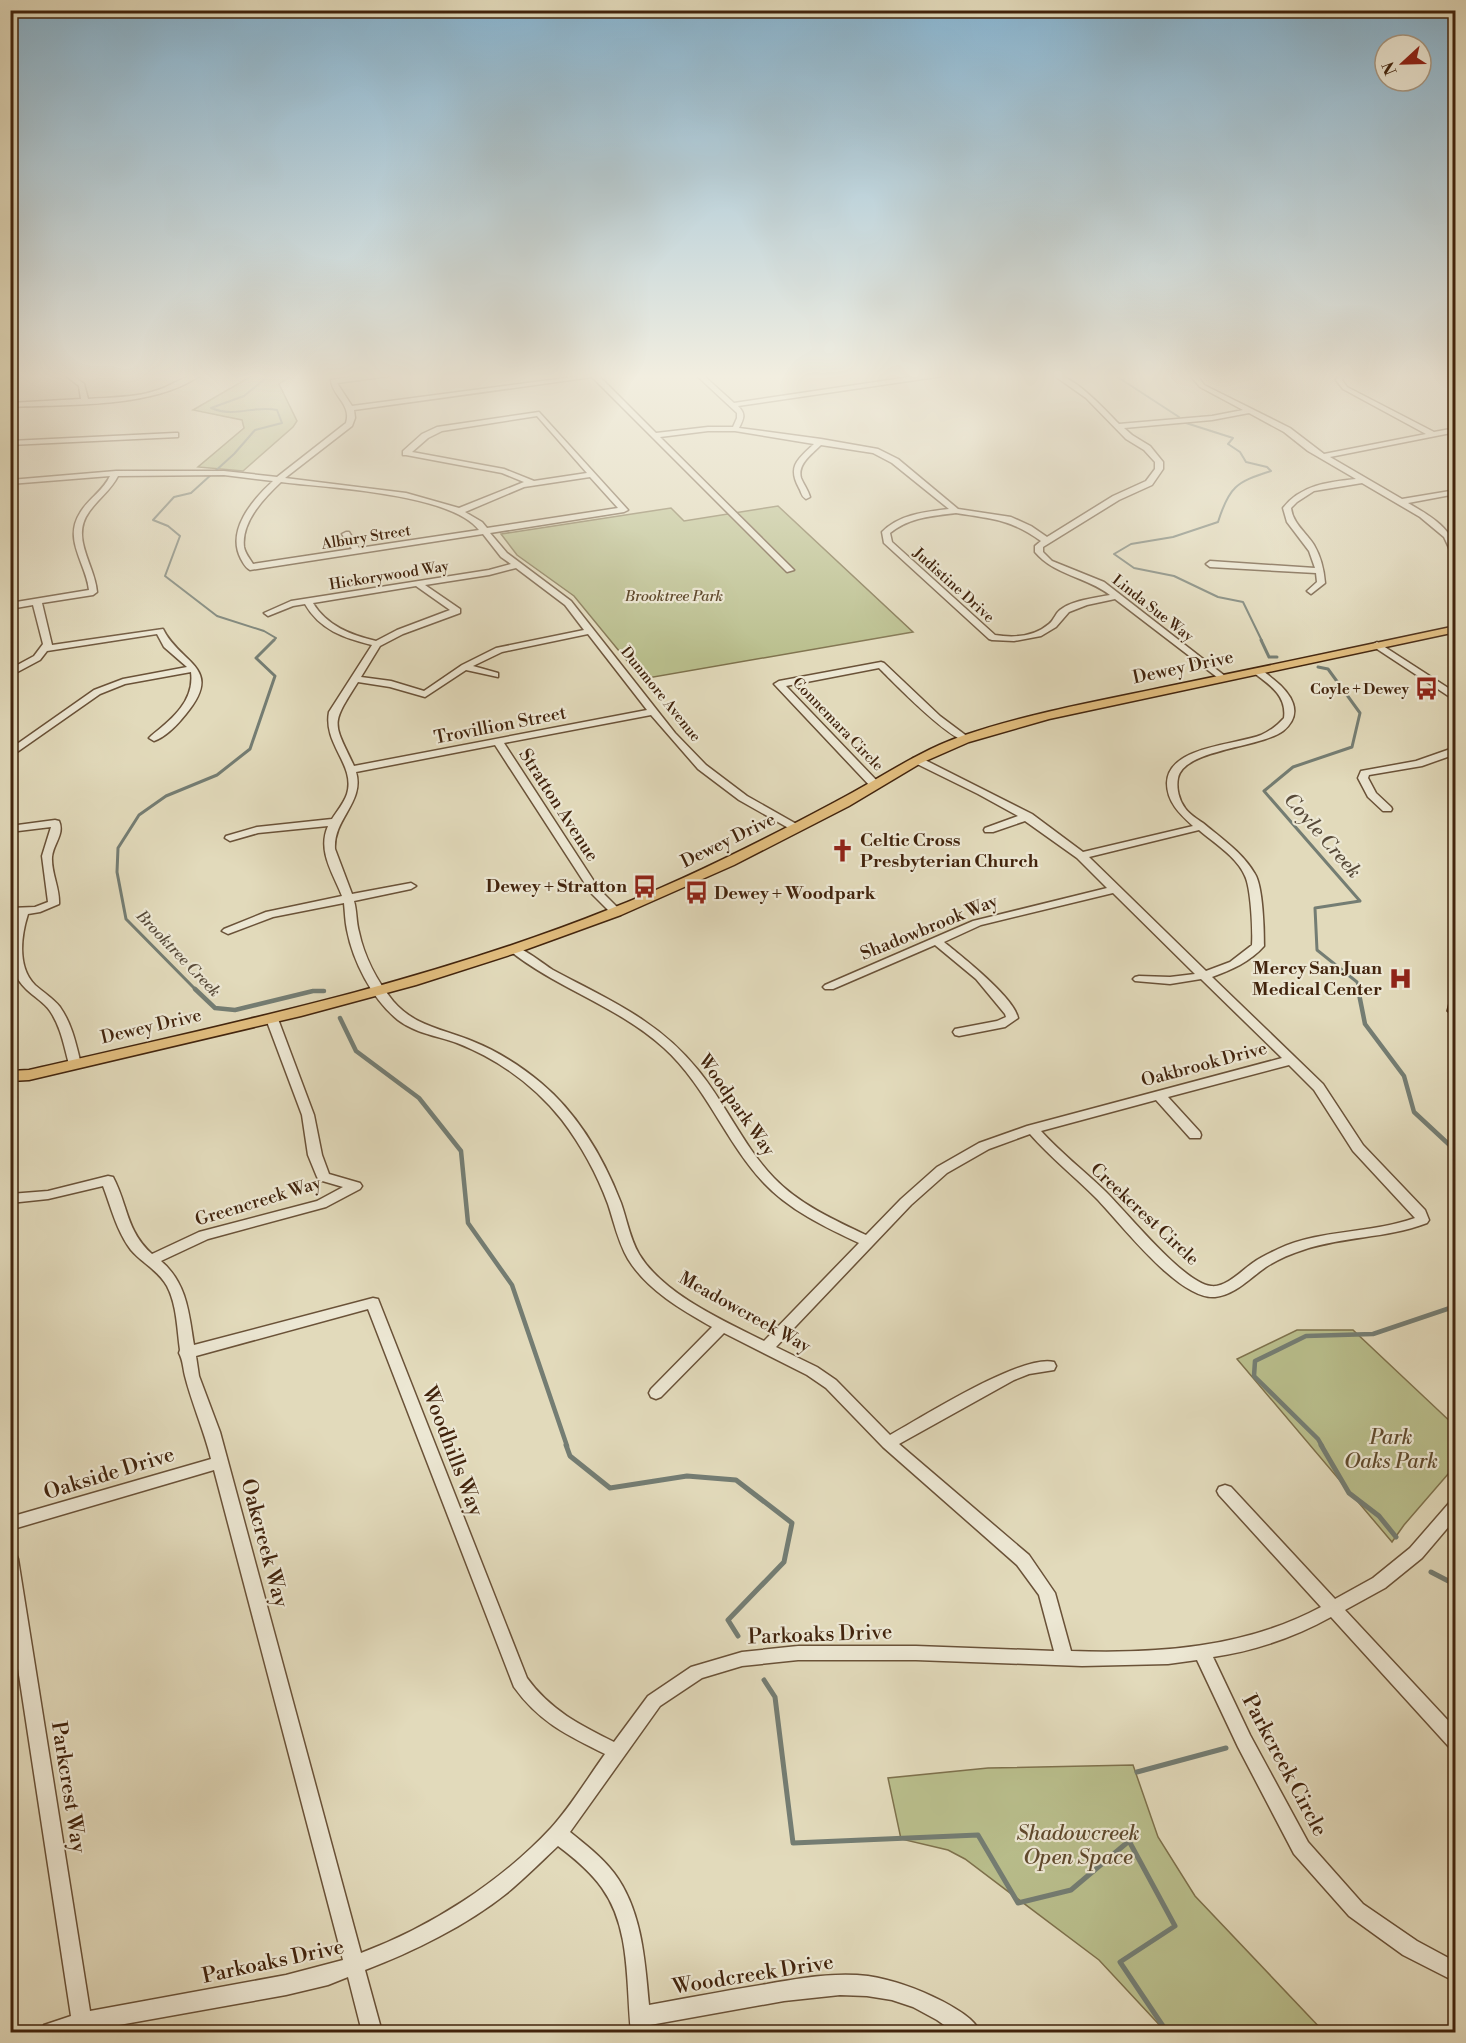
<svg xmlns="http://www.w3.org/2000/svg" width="1466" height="2043" font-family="'Libre Bodoni',serif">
	<rect width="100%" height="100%" fill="#e2dabb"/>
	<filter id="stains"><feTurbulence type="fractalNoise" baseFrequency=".00333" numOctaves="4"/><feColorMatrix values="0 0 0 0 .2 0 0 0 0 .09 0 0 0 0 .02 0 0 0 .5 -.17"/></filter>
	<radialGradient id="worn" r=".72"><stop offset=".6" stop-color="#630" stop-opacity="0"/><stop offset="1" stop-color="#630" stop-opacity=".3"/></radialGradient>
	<g fill="#b9be8c" stroke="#7e714c" stroke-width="1.5">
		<polygon points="255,374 294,374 279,384 297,421 293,427 243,471 198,467 244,428 242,420 193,410"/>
		<polygon points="778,506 913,632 642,679 574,596 517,555 501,534 671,508 684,521"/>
		<polygon points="1297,1330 1353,1330 1455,1426 1455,1466 1404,1525 1392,1542 1237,1359"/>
		<polygon points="1133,1765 1158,1837 1195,1896 1324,2032 1166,2032 1099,1960 965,1859 948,1850 901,1839 888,1778 988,1768"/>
	</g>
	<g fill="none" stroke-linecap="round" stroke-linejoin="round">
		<g stroke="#747d73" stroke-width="2">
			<path d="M 271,374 L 244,396 L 211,408 C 235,418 253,405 277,410 L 282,423 L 255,430 L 234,454 L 191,493 L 174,497 L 153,520 L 168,526 L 180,536 L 165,576 L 217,616 L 264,631 L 276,638 L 273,641"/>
			<polyline points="1113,374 1179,417"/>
			<path d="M 1186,423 L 1233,438 L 1228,444 L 1240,452 L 1246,462 L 1267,467 L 1271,471 C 1236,482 1229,487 1218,522 L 1173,537 L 1131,544 L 1114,554 L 1134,568 L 1174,576 L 1218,597 L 1243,602 L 1262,641"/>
		</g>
		<g stroke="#747d73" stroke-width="3">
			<polyline points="1261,640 1269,657 1277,657"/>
			<polyline points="1318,667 1328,669 1360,713 1352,747 1293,767 1264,791 1360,901 1315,908 1317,950 1357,982 1359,990"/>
			<polyline points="196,990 126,919 117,872 118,848 139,815 166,796 217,775 250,749 275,676 256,658 274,640"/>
		</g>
		<g stroke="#747d73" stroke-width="4.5">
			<polyline points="195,989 215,1008 235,1010 313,991 324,991"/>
			<polyline points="1358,989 1365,1024 1404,1076 1414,1112 1456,1151"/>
			<polyline points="340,1018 356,1051 419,1098 461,1151 468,1223 512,1285 567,1446"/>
			<polyline points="1322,1446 1318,1439 1254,1376 1255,1361 1306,1336 1373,1334 1456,1306"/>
		</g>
		<g stroke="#747d73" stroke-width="5">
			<polyline points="566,1445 570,1456 610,1488 687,1476 736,1480 792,1523 784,1562 728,1620 738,1636"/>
			<polyline points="1321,1445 1349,1493 1379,1516 1396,1537"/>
			<polyline points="1431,1572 1456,1585"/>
			<polyline points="764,1680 775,1697 793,1843 978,1835 1018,1903 1071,1890 1129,1841 1175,1926 1120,1962 1167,2032"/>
			<polyline points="1137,1772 1226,1748"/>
		</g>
		<defs>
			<g id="minor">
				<path d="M 64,374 L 71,374 L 84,384 L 88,399 C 112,397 136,398 158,390 C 173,385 186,374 202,374 C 155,409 67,404 10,407 L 10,403 L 81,399 L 79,386 Z"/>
				<path d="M 374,374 L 392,374 L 389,376 L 337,383 L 352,406 L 597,374 L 656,433 L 708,427 L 733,427 L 737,418 L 737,413 L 695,374 L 702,374 L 734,403 L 930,374 L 946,374 L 943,376 L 738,406 C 746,414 744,418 739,428 L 821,439 L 878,449 L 898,459 L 958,509 L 1011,517 L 1031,526 L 1047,537 L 1113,496 L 1146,481 L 1155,469 L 1155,462 L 1144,450 L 1126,439 L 1086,398 L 1052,374 C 1073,374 1104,409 1119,424 L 1212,416 L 1243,410 L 1200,387 L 1189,374 L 1196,374 L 1204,385 L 1290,428 L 1324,454 L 1426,434 L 1343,389 L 1336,380 L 1340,374 L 1346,374 L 1342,380 L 1347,387 L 1434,432 L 1456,428 L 1456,432 L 1330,457 L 1402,499 L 1456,490 L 1456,494 L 1408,503 C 1429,515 1456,530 1456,556 L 1452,554 L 1444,537 L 1420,517 L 1362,483 L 1314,491 L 1297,502 L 1291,508 C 1293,524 1306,532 1314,545 C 1321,557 1324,570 1325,583 L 1311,594 L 1307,591 L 1317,582 L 1316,573 L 1210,567 L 1206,564 L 1210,561 L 1315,568 L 1309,551 L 1287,522 L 1283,508 C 1301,485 1328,482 1356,479 L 1308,451 L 1284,432 L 1249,413 L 1212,420 L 1124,428 L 1132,435 L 1150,446 L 1163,462 L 1163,469 L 1152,485 L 1119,500 L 1043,547 L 1043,552 L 1052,561 L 1104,582 L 1225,676 L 1225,680 L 1222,681 L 1115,599 L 1087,605 L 1069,612 L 1056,627 L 1041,636 L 1014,641 L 992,640 L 989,639 L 884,543 L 882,532 C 900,514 925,512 949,509 L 892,463 L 873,453 L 821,445 C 813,453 797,464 801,478 C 804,485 808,490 810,497 L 806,499 C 801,496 802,493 799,488 C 787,466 798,459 814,444 L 735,431 L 708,431 L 660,437 L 794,570 L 787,572 L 592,377 L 354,410 L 355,418 L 352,426 L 285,478 L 406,493 L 459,508 L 524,482 L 502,473 L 406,455 L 403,455 L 403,451 L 422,434 L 437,427 L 539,412 L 628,510 L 624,512 L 490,533 L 507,553 L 571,601 L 675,733 L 706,765 L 747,796 L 800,826 L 801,828 L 800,830 L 792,830 L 739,800 L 698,769 L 651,715 L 504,743 L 599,889 L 622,912 L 620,914 L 612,914 L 591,893 L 495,745 L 356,772 C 365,802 333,819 335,849 L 352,894 L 411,883 L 416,886 L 411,889 L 354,901 C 357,911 356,922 359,932 C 364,956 377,981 393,1001 C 414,1026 443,1029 472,1041 C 497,1051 521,1066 541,1083 C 578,1114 604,1159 621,1203 C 627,1220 630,1239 639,1254 C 663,1294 724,1321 764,1341 L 859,1243 C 825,1227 789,1210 763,1182 C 725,1141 706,1086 664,1048 C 618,1006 558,989 510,951 L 508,949 L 510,947 C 520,944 543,964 553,970 C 607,999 658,1020 698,1070 C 726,1104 743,1146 774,1178 C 799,1204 834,1220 866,1235 L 901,1199 L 937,1167 L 979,1143 L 1027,1126 L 1282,1058 L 1201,979 L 1170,984 L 1135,981 L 1133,979 L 1135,977 L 1139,976 L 1170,977 L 1195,974 L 1113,893 L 981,925 L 944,942 C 961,956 1014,997 1018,1018 L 1005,1027 L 959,1036 L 955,1035 L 953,1032 L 955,1029 L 997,1021 L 1006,1017 L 1005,1014 L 976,979 L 935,945 L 833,989 L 825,989 L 823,987 L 825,985 L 973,921 L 1107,888 L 1077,858 L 1025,821 L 993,832 L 985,832 L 984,830 L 985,828 L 1018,816 L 978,794 L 913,762 L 913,758 L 921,758 L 1032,814 L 1083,852 L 1193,826 C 1180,814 1167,802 1167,783 C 1168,746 1236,745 1261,735 C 1270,731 1278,725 1284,718 C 1287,696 1270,685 1254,673 L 1254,669 C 1262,668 1267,674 1273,679 C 1291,693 1305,713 1283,731 C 1260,748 1184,749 1178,778 C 1176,788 1179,800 1185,808 C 1189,814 1197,819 1203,823 C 1221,838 1243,853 1255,874 C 1263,887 1264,930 1264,946 C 1250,962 1231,970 1212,977 L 1323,1084 L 1363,1145 L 1425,1210 L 1429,1220 L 1427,1223 C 1385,1239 1343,1236 1303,1250 C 1290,1254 1277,1260 1266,1267 C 1250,1278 1235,1295 1215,1297 C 1178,1300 1120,1222 1095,1197 C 1074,1176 1050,1157 1030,1134 L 989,1149 L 947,1173 L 911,1205 L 776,1347 L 817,1367 L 836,1380 L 890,1435 C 921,1418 1023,1353 1054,1362 L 1056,1366 L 1054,1370 L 1029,1374 L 1014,1380 L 899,1444 L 1029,1555 L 1055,1593 L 1071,1651 C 1156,1654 1245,1648 1321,1607 L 1219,1495 L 1217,1491 L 1219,1487 L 1225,1485 L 1231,1487 L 1335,1599 L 1373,1578 L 1410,1548 L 1450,1502 L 1456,1500 L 1456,1518 L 1422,1558 L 1385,1588 L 1345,1610 L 1456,1729 L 1456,1750 L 1450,1748 L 1331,1617 C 1295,1637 1254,1651 1213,1657 L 1250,1735 L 1308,1842 L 1363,1904 L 1417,1941 L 1456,1962 L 1456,1982 L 1403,1955 L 1349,1916 L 1294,1854 L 1238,1747 L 1197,1660 L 1168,1664 L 1082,1666 L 916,1660 L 798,1660 L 742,1666 L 702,1678 L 660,1706 L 570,1832 C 586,1845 602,1857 614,1873 C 642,1910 645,1961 649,2005 C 688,1998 728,1990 767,1984 C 800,1978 835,1972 868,1976 C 894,1980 918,1989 942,2001 C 955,2008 975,2019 980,2032 L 954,2032 L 937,2020 L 913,2007 L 892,2000 L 867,1996 L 840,1995 L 784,2001 L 650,2025 L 651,2032 L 631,2032 C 626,1985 631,1928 602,1888 C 590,1871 574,1858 558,1846 C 542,1861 525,1878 507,1893 C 467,1925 413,1952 365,1970 L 382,2032 L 362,2032 L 348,1977 L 328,1985 L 286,1995 L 80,2032 L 41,2032 L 44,2025 L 71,2016 L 10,1616 L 10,1553 L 16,1554 L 18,1559 L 90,2011 L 286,1975 L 343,1960 L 214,1470 L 10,1530 L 10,1517 L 211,1459 C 204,1430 192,1404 185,1376 C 183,1368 183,1360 179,1353 L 180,1350 C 177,1329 177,1305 167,1286 C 158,1270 142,1263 131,1250 C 117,1232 111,1207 103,1186 L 48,1199 L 10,1203 L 10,1194 L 48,1191 L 108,1176 L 113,1177 C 128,1205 126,1231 152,1254 L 199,1232 L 317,1201 L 343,1187 L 319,1180 L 317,1177 L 308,1155 L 302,1115 L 266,1019 L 268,1016 L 276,1016 L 278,1019 L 314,1115 L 322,1155 L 329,1174 L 360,1183 L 362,1186 L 360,1189 L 326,1207 L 208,1239 L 161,1261 C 187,1283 189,1314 194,1345 L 373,1298 L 378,1299 L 527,1678 C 550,1710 580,1725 614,1742 L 648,1696 L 691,1667 L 742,1652 L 798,1646 L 916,1646 L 1054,1651 L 1039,1595 L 1017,1565 L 883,1447 L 826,1388 L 807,1375 L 724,1333 L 661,1397 L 656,1399 L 651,1397 L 649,1393 L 651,1389 L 712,1327 C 682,1310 647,1290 628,1259 C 618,1242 614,1222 608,1204 C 597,1174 581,1145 562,1120 C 535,1086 498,1059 457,1043 C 437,1036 415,1033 398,1020 C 372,999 353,961 347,930 C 345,921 345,912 344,903 L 273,917 L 228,934 L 222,931 L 224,929 L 266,912 L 342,896 C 333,873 317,851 328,826 L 258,833 L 230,841 L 225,838 L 226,836 L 257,827 L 332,819 C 337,811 344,803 347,794 C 356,765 323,745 329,712 L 372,645 C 344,638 320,630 305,604 L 293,606 L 268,616 L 264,613 L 291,601 L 489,570 L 511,564 L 501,557 L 483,534 L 250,570 C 245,567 244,564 241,559 C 226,531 252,500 273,481 L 224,475 L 118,476 C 111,490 98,499 89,512 C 70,538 95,565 97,592 L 93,595 L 42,603 L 52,645 L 163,629 C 180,664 225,667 186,714 C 178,724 166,737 154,741 L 149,738 L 151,736 C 171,720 195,701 191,672 L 125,684 L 100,694 L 10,757 L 10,749 L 94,690 L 123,679 L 187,667 L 164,647 L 157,634 L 47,651 L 40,660 L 10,676 L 10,669 L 34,656 L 43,644 L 33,605 L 10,609 L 10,603 L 89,590 C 86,563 63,540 80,513 C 88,499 103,491 110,476 L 10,484 L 10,480 L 116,471 L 224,471 L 277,477 L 346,423 C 352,404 332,396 331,380 ZM 537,416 L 587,473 L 534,481 L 504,469 L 412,452 L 428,438 L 442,431 ZM 590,477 L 618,508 L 487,528 L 482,522 L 465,512 L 524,487 ZM 281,482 C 328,488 450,493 479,530 L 359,548 L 349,532 L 346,532 L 342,534 L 352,549 L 253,564 C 250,559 245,553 244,547 C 241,522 264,498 281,482 ZM 956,513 C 993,519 1010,519 1041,541 L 1035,546 L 1035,552 C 1054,575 1087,577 1110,595 C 1094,598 1073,600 1060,610 C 1055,614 1054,620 1049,624 C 1034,637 1013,638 995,635 L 892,542 L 890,533 C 910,517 932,516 956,513 ZM 516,568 L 565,605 L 584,630 L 496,648 L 462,665 L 424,691 L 391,681 L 361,677 L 380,646 L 403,634 L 460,613 L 460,609 L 425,585 L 489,575 ZM 416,586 L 450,610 L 397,630 L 376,641 C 351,635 327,626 313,603 ZM 588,634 L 647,710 L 354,766 C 333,721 330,726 358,682 L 390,687 L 425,697 L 466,670 L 498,677 L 498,673 L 473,666 L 502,652 ZM 1199,830 C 1214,843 1237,857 1245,876 C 1251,888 1253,930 1252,945 L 1230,962 L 1206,971 L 1089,857 ZM 1289,1065 L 1314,1090 L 1353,1151 L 1415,1218 C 1370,1234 1321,1229 1278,1249 C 1270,1253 1261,1257 1254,1262 C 1242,1270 1226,1288 1211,1286 C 1183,1283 1126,1211 1104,1190 C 1083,1170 1060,1152 1041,1131 L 1156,1100 L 1190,1138 L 1200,1138 L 1201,1135 L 1200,1132 L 1168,1097 ZM 368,1309 L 514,1687 C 539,1722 567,1735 605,1754 C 587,1779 571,1806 551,1828 C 501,1882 429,1928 361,1953 L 220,1432 L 199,1376 L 196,1356 Z"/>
				<polygon points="1445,374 1456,374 1456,379 1446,375"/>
				<polygon points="175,433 178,433 178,437 10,445 10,441"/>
				<polygon points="1377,642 1456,693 1456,701 1374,647 1372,645"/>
				<path d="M 881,662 L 884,663 L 940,716 L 968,737 L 968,741 C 952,743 893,682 879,668 L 786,686 L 879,783 L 880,785 L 875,788 L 871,787 L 774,684 L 779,681 Z"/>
				<polygon points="1456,747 1456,754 1422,766 1369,775 1368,778 1376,793 1391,807 1392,809 1391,811 1383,811 1368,797 1358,778 1361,771 1416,761"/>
				<path d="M 55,820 L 59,821 C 65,834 53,844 52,857 C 51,873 60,888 59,904 L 40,912 L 28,914 C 21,936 17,967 35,985 C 44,993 53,998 60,1007 C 72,1024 76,1044 81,1064 L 75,1068 L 69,1064 C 64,1046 61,1027 50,1011 C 44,1002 34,997 26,989 C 6,970 9,939 17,914 L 10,914 L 10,908 L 35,907 L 48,902 L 42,856 L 51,827 L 10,832 L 10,826 Z"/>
			</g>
			<path id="major" d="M 1456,626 L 1456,632 L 1049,719 L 969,742 L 921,763 L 849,806 L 734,865 L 621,915 L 519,952 L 416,985 L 301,1016 L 29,1080 L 10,1081 L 10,1071 L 29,1070 C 225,1025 423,984 610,909 C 687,879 762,841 835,802 C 878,780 916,752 962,736 C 1026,714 1094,702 1160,688 C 1259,668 1357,647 1456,626 Z"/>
		</defs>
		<use href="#minor" stroke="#6a5238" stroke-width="3"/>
		<use href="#major" stroke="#42240d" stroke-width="3"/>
		<use href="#minor" fill="#ece7d3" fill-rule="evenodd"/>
		<use href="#major" fill="#e1bd7e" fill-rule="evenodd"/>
	</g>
	<polygon fill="#ad745e" stroke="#42240d" stroke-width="1.5" points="1455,978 1455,1019 1447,1011"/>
	<linearGradient id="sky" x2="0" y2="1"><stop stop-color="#87b6d4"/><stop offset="0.57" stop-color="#f2eee0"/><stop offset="1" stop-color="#f2eee0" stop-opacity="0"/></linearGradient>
	<rect width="1466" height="660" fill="url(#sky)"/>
	<defs>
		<symbol id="bus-bare" viewBox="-9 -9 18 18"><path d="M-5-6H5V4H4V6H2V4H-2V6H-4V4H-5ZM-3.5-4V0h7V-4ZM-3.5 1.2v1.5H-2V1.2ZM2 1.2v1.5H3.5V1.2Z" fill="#8f2418" stroke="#ece7d3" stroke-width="2.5" paint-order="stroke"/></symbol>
		<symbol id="church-bare" viewBox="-9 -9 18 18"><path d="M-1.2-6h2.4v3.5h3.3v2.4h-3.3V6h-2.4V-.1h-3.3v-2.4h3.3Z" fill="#8f2418" stroke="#ece7d3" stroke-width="2.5" paint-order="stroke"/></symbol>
		<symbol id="hospital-bare" viewBox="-9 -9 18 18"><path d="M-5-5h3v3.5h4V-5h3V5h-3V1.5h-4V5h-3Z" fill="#8f2418" stroke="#ece7d3" stroke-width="2.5" paint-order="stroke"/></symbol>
	</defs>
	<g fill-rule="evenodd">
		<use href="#bus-bare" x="1410" y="672" width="33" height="33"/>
		<use href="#church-bare" x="826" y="834" width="33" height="33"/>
		<use href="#bus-bare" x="628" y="870" width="33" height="33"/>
		<use href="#bus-bare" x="680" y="876" width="33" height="33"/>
		<use href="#hospital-bare" x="1384" y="962" width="33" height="33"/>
	</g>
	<g text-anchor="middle" stroke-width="4.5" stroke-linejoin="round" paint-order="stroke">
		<g font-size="15" fill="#42240d" stroke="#ece7d3">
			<text transform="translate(366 537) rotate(-9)" y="5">Albury Street</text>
			<text transform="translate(389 575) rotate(-9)" y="5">Hickorywood Way</text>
			<text transform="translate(954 585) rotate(42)" y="5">Judistine Drive</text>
			<text transform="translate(1153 608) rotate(38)" y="5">Linda Sue Way</text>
			<text transform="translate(661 694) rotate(51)" y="5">Dunmore Avenue</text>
			<text transform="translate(838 724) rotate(46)" y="5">Connemara Circle</text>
		</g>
		<g font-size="15" font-style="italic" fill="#604a2d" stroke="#ece7d3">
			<text x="674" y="601">Brooktree Park</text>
		</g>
		<g font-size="15" font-weight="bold" fill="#42240d" stroke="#ece7d3" text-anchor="end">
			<text x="1409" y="694">Coyle + Dewey</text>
		</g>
		<g font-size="16" font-style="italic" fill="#574938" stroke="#ece7d3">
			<text transform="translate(179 953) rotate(46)" y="6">Brooktree Creek</text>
		</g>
		<g font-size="18" fill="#42240d" stroke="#ece7d3">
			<text transform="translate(1183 667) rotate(-12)" y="6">Dewey Drive</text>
			<text transform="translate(500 725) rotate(-11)" y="6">Trovillion Street</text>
			<text transform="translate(559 805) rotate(57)" y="6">Stratton Avenue</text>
			<text transform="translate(728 840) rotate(-26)" y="6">Dewey Drive</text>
			<text transform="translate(929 927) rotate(-22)" y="6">Shadowbrook Way</text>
			<text transform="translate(151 1026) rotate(-13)" y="6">Dewey Drive</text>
			<text transform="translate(1204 1064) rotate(-15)" y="6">Oakbrook Drive</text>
			<text transform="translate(737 1105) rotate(55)" y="6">Woodpark Way</text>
			<text transform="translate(258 1201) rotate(-17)" y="6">Greencreek Way</text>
			<text transform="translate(1145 1214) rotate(43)" y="6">Creekcrest Circle</text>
			<text transform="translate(745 1312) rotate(29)" y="6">Meadowcreek Way</text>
		</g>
		<g font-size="18" font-weight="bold" fill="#42240d" stroke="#ece7d3" text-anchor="start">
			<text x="860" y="846">Celtic Cross<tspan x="860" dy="21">Presbyterian Church</tspan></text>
			<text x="627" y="892" text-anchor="end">Dewey + Stratton</text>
			<text x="714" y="899">Dewey + Woodpark</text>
			<text x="1382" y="974" text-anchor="end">Mercy San Juan<tspan x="1382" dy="21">Medical Center</tspan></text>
		</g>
		<g font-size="20" font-style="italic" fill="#574938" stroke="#ece7d3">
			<text transform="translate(1323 835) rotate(49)" y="7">Coyle Creek</text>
		</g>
		<g font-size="21" font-style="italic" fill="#604a2d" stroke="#ece7d3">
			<text x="1391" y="1444">Park<tspan x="1391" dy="24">Oaks Park</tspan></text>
			<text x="1078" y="1840">Shadowcreek<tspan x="1078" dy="24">Open Space</tspan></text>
		</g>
		<g font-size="21" fill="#42240d" stroke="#ece7d3">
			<text transform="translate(453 1451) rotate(69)" y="7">Woodhills Way</text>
			<text transform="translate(109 1473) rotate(-17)" y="7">Oakside Drive</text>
			<text transform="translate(265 1543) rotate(75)" y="7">Oakcreek Way</text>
			<text transform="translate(820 1634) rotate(-2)" y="7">Parkoaks Drive</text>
			<text transform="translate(1285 1765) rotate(62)" y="7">Parkcreek Circle</text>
			<text transform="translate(69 1787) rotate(81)" y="7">Parkcrest Way</text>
			<text transform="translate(273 1961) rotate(-12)" y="7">Parkoaks Drive</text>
			<text transform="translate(753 1974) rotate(-9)" y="7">Woodcreek Drive</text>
		</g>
	</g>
	<rect width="1466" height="2043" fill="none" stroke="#e2dabb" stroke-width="36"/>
	<rect x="12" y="12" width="1442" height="2019" fill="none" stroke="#42240d" stroke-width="3"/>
	<rect x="18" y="18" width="1430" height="2007" fill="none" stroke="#42240d" stroke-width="1.5"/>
	<g transform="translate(1403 63) rotate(248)"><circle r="28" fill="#ece7d3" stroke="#a89984" stroke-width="1.5"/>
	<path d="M0-4.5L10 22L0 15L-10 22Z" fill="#8f2418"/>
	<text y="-9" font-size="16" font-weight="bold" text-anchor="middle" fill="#42240d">N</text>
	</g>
	<rect width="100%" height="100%" filter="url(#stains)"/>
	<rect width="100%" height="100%" fill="url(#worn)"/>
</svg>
